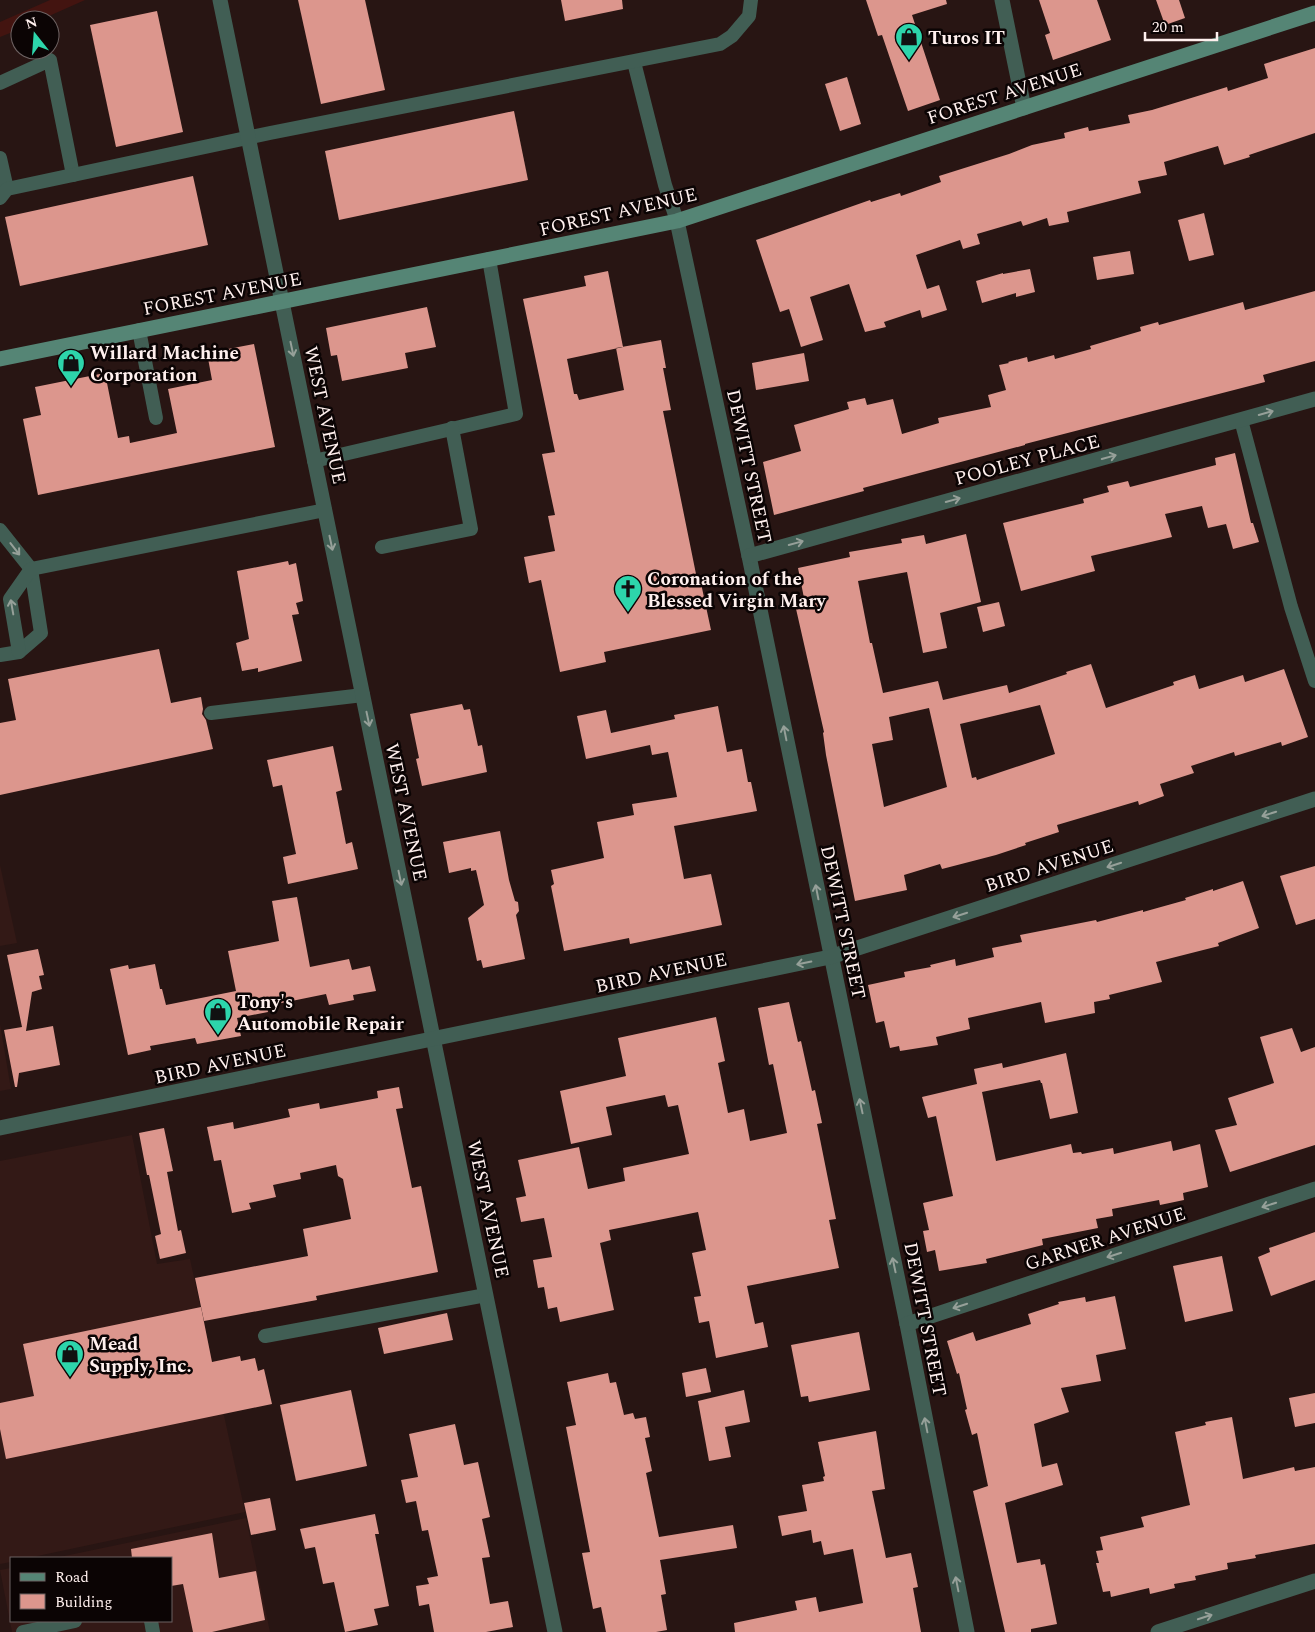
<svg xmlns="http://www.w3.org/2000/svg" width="1315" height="1632" font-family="Spectral,serif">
	<rect width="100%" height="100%" fill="#281513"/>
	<g fill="#331916">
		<polygon points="0,865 17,943 0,946"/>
		<polygon points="0,1024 11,1089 0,1091"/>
		<polygon points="132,1135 157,1264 190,1259 245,1512 28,1558 11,1558 11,1562 0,1564 0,1161"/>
		<polygon points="246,1518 270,1632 12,1632 0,1570 11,1568 11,1621 171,1621 171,1558 55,1558"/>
	</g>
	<polygon fill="#431410" points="50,0 85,0 40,20 20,20 20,29 0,37 0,22"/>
	<g fill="#dc968d" fill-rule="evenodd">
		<polygon points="298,0 365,0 385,90 321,104"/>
		<polygon points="561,0 622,0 623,9 565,21"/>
		<polygon points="866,0 946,0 947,4 912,15 940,100 908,111 882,35 878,36"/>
		<polygon points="1039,0 1097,0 1111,40 1053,60 1045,35 1050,33"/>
		<polygon points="1156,0 1179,0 1185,18 1165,25"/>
		<polygon points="157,11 183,132 116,147 90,25"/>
		<polygon points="1315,48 1315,133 1249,155 1250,157 1224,165 1218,146 1164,162 1167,175 1138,181 1141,193 1067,212 1069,222 1049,226 1047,218 1023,226 1021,221 977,234 980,244 963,249 960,240 916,255 927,289 939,285 947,310 922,318 920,310 884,322 886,327 865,332 849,284 810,297 823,340 801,347 789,309 780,312 756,240 870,200 871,202 900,193 901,196 941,182 939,176 1009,154 1032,145 1065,138 1064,133 1088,127 1089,131 1130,123 1128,115 1152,110 1227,87 1228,91 1268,78 1264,64"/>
		<polygon points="847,77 861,124 840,131 825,84"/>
		<polygon points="514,111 528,180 339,220 325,151"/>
		<polygon points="193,176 208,245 20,286 5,217"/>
		<polygon points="1204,213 1214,255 1189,261 1178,220"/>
		<polygon points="1130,251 1134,274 1097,280 1093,257"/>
		<polygon points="1030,269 1035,292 1016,297 1016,293 982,303 976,281 1003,273 1003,274"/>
		<polygon points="608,271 623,347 567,359 574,394 577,394 579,400 624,390 616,348 661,340 666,368 663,368 671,410 663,411 696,574 699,574 711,630 604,652 606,662 560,672 541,580 529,583 524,557 555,551 548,516 555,515 542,454 555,452 523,299 586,286 584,276"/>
		<polygon points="1315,291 1315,361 1263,375 1265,382 1025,444 1025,445 863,488 864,491 774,515 763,462 801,451 794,425 849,409 847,402 865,398 867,405 893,399 902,434 939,423 938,418 991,407 988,395 1006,390 999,365 1009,363 1008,362 1027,357 1028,362 1054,355 1055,359 1091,349 1090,346 1141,331 1140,327 1158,322 1159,325 1243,302 1245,310"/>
		<polygon points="427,307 436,347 405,353 408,368 342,381 337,355 331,356 326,328"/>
		<polygon points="254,344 275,447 38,495 23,419 41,415 35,387 105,373 118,438 129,436 130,443 177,433 168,389 212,380 207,353"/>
		<polygon points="804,353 809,381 756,390 752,363"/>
		<polygon points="1235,453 1251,523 1253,523 1259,542 1233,549 1226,524 1208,528 1202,506 1165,514 1172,537 1091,556 1095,571 1021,591 1003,523 1084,503 1083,499 1109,492 1107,486 1128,481 1130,487 1216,465 1215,458"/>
		<path d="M 966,534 L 981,602 L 940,613 L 947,648 L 923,653 L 907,572 L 858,581 L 870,643 L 872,643 L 883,693 L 938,681 L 943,700 L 1007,685 L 1009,693 L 1067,674 L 1066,672 L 1091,664 L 1106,708 L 1174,685 L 1173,682 L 1195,675 L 1199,689 L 1243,675 L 1245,682 L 1284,669 L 1308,737 L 1282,746 L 1281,742 L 1235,756 L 1234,752 L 1191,766 L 1194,773 L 1160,784 L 1164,796 L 1139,805 L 1138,801 L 1057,825 L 1059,832 L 1025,843 L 1026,845 L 996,855 L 942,869 L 940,864 L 904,875 L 907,890 L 855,901 L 826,755 L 823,733 L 824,732 L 794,600 L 804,598 L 798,568 L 850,557 L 849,552 L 902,543 L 901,539 L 924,535 L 926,544 ZM 1040,705 L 1055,754 L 977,780 L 976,777 L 972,778 L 960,724 ZM 929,708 L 947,787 L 884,807 L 872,744 L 893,740 L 889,717 Z"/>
		<polygon points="288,561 289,565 296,563 303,601 296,603 299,614 292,615 302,661 258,672 258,668 242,671 236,643 249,639 237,571"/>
		<polygon points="999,602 1005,626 983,632 977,607"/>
		<polygon points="159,649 171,703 201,697 203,709 202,714 206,720 213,749 0,795 0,723 16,720 8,679"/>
		<polygon points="462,704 464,710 470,709 478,746 482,745 487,772 422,786 416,759 419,758 410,714"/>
		<polygon points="718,706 727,752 742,749 748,782 751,782 757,811 674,826 684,879 711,874 722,925 630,944 629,938 564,951 551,886 554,884 551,870 604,858 597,822 634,815 632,804 677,797 668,752 652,755 650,745 586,759 577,716 606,710 611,733 675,719 674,715"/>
		<polygon points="333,746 342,790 336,792 346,844 352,842 358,869 288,884 283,857 296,854 282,785 273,787 267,760"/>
		<polygon points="500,831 509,880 515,901 518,902 519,911 516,915 525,959 483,968 481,960 477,961 468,918 484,905 476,870 471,871 471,868 449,873 443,842"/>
		<polygon points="1315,866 1315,919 1296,925 1280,876"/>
		<polygon points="1243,881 1259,928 1218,943 1219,946 1156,962 1162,982 1109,995 1110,999 1094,1002 1095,1013 1045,1023 1041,1002 968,1018 970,1029 936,1037 938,1045 900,1051 899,1046 890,1048 884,1021 876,1023 868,985 905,977 904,972 931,967 930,965 955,959 956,966 994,957 992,948 1022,942 1020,935 1096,920 1097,922 1143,910 1143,912 1186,900 1185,898 1213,889 1213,891"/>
		<polygon points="297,897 310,967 349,959 352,970 370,966 376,991 353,995 354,1000 329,1005 326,994 267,1006 268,1012 237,1018 241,1036 197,1044 195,1038 150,1046 151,1050 128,1055 110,969 128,965 129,969 155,964 160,989 162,989 166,1005 236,991 228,951 279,941 272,901"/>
		<polygon points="38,949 44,975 39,976 42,989 32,992 26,1031 53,1026 60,1065 19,1073 17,1087 15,1087 4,1030 22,1027 7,955"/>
		<polygon points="789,1002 798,1042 801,1041 812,1091 815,1090 822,1123 817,1124 836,1219 829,1220 839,1268 747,1286 755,1324 763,1322 768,1347 716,1358 709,1321 699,1323 694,1297 701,1296 692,1253 706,1250 698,1212 609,1230 611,1240 600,1243 614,1310 560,1322 557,1307 548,1309 544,1287 538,1288 533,1260 552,1257 544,1218 521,1222 516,1198 526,1196 518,1160 579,1147 588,1189 625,1181 623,1168 689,1154 678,1105 668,1107 665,1095 606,1107 612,1135 571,1144 560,1091 626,1076 618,1038 716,1017 725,1061 718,1063 728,1113 744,1109 750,1141 787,1133 773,1064 769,1065 758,1008"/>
		<polygon points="1292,1028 1301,1052 1315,1047 1315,1145 1230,1172 1215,1130 1237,1125 1228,1098 1274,1083 1260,1037"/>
		<polygon points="1066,1053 1078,1113 1050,1119 1042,1083 1041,1083 1040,1080 982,1092 996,1161 1071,1144 1073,1153 1081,1152 1082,1154 1113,1148 1114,1154 1171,1141 1173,1151 1200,1144 1208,1187 1183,1193 1184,1200 1160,1205 1159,1200 1112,1209 1113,1216 1096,1219 1098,1228 1042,1239 1043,1245 986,1259 987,1263 939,1271 935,1250 927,1252 923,1231 929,1230 923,1203 953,1196 936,1116 928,1118 922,1097 977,1084 974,1069 1002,1063 1003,1068"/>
		<polygon points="399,1087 403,1108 396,1109 412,1188 421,1186 438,1272 316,1296 317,1300 204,1321 195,1278 308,1256 303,1229 351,1219 343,1179 338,1176 336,1165 300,1173 301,1179 273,1185 276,1197 249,1203 251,1209 232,1213 221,1160 214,1161 207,1127 233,1122 234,1129 290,1117 288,1109 319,1103 320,1109 378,1098 377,1091"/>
		<polygon points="164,1128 173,1171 167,1172 178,1231 181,1230 186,1253 160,1259 155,1236 161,1234 149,1175 147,1175 139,1133"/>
		<polygon points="1315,1232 1315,1280 1271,1296 1258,1257 1270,1252 1269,1248"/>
		<polygon points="1222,1256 1233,1311 1185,1322 1173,1266"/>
		<polygon points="1115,1296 1126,1349 1096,1355 1101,1381 1061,1388 1069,1412 1034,1424 1042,1467 1057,1463 1063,1485 1005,1503 1017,1563 1040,1559 1041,1565 1045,1564 1057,1624 1031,1629 1031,1632 1005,1632 973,1491 988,1486 977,1433 972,1435 965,1410 967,1409 959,1373 957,1374 947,1341 973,1332 976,1341 1031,1324 1028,1314 1059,1304 1058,1302 1085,1297 1086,1302"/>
		<polygon points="201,1307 212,1362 240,1356 241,1361 255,1358 258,1371 264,1369 272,1404 6,1459 0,1429 0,1403 34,1396 23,1344"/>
		<polygon points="447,1313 453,1340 384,1354 378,1328"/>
		<polygon points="859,1332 870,1390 809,1402 808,1396 801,1397 791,1345"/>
		<polygon points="706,1368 711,1392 686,1397 682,1373"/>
		<polygon points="608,1373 610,1383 616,1382 624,1415 633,1413 635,1419 646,1417 650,1437 645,1438 652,1471 646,1473 659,1537 733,1525 737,1548 660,1560 666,1594 661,1595 667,1630 656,1632 606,1632 601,1607 593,1609 582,1553 590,1552 566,1427 576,1425 567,1382"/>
		<polygon points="351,1390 367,1466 296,1481 280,1405"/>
		<polygon points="744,1390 750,1422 725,1427 731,1457 709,1461 698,1401"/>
		<polygon points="1315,1393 1315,1423 1295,1427 1289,1398"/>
		<polygon points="1232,1417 1243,1479 1294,1467 1295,1471 1315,1467 1315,1544 1255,1555 1256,1558 1227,1563 1228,1569 1195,1576 1196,1580 1174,1584 1175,1588 1150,1594 1149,1588 1111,1597 1110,1591 1103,1592 1096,1563 1099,1563 1096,1551 1103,1550 1100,1537 1144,1527 1141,1517 1190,1505 1175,1432 1206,1425 1205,1422"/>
		<polygon points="455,1424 464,1465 478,1462 490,1517 482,1519 490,1557 482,1558 490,1604 508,1601 513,1627 486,1632 434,1632 429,1604 419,1606 416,1586 429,1584 427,1578 438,1576 428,1530 422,1531 416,1501 406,1503 401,1480 418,1477 409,1434"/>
		<polygon points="876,1431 885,1489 872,1491 886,1558 911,1553 918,1587 913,1588 921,1632 735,1632 734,1623 797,1610 795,1601 816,1597 819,1612 863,1603 853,1549 824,1555 821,1541 813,1543 811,1530 782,1536 778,1516 807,1511 802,1485 824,1481 823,1477 825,1476 818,1442"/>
		<polygon points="270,1498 276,1530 251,1535 244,1503"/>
		<polygon points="375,1514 379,1534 375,1534 389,1606 374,1609 378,1625 345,1632 334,1582 323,1584 315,1547 305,1549 300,1529"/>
		<polygon points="212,1533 219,1578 256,1571 265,1620 212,1632 193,1632 183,1584 171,1586 171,1558 132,1558 131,1549"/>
	</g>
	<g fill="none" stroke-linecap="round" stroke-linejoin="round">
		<g stroke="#415e54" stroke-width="14">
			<polyline points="634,62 665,185 677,221"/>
			<polyline points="0,83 50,60 73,175"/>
			<polyline points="0,158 7,189"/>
			<polyline points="0,198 7,189 270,133 720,44 732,36 749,16 751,0"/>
			<polyline points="139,330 156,418"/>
			<polyline points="1241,420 1291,607 1315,681"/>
			<polyline points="314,461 516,414 489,259"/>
			<polyline points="0,530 31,569 41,633 19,652 0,655"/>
			<polyline points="382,547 471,529 452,428"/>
			<polyline points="19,652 10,599 31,569 325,510"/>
			<polyline points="211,713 363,695"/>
			<polyline points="265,1336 486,1295"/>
			<polyline points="151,1621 153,1632"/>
			<polyline points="23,1632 75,1621"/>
		</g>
		<g stroke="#415e54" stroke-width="15">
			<polyline points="220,0 555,1632"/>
			<polyline points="1002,0 1024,108"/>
			<polyline points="677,221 749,556 907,1324 967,1632"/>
			<polyline points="749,556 1315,399"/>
			<polyline points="0,1128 830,957 1315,799"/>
			<polyline points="907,1324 1315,1189"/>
			<polyline points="1158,1632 1315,1581"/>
		</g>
		<polyline stroke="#558575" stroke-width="15" points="0,359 677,221 1315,13"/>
	</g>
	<defs><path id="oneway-shaft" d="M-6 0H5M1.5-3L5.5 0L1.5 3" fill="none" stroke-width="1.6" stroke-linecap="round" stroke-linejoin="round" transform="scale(1.25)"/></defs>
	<g stroke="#96a099">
		<use href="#oneway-shaft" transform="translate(292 349) rotate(78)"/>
		<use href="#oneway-shaft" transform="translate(1266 413) rotate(-16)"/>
		<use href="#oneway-shaft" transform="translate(1109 457) rotate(-15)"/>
		<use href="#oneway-shaft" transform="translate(953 500) rotate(-15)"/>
		<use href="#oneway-shaft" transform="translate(331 543) rotate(78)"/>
		<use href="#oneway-shaft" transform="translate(796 543) rotate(-15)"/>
		<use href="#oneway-shaft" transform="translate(15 549) rotate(52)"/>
		<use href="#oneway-shaft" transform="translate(12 607) rotate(-100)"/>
		<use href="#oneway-shaft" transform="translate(368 719) rotate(78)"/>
		<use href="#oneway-shaft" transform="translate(785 733) rotate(-101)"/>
		<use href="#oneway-shaft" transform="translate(1269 814) rotate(162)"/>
		<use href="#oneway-shaft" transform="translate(1114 865) rotate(162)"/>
		<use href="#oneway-shaft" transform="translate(400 878) rotate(78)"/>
		<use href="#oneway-shaft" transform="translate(817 892) rotate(-101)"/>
		<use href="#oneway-shaft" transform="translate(960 915) rotate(162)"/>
		<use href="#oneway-shaft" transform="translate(804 963) rotate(169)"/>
		<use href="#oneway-shaft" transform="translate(861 1106) rotate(-102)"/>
		<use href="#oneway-shaft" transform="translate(1269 1205) rotate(162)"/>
		<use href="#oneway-shaft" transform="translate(1114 1255) rotate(162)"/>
		<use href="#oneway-shaft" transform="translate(894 1265) rotate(-102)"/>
		<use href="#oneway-shaft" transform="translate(960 1306) rotate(162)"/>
		<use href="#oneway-shaft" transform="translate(926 1425) rotate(-101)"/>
		<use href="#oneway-shaft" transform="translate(957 1584) rotate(-101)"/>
		<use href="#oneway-shaft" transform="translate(1205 1617) rotate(-18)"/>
	</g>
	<defs>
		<symbol id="shop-pin" viewBox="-11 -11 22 30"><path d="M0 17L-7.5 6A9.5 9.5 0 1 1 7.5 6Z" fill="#2dd5ab" stroke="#0b0404"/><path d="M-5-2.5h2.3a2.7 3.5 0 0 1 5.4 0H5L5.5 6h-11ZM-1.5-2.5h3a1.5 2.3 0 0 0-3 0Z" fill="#111"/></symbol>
		<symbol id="church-pin" viewBox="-11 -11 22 30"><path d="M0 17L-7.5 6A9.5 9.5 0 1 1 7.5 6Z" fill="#2dd5ab" stroke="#0b0404"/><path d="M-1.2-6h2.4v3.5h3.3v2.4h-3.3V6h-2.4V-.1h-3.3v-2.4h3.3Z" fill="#111"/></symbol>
	</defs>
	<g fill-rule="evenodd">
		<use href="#shop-pin" x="893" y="21" width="32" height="43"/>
		<use href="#shop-pin" x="55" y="347" width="32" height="43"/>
		<use href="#church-pin" x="612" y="573" width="32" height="43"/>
		<use href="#shop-pin" x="202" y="996" width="32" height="43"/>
		<use href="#shop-pin" x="54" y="1338" width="32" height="43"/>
	</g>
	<g text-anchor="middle" stroke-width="5" stroke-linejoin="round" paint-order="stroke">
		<g font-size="19" font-weight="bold" fill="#fff0ee" stroke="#0b0404" text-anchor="start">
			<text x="928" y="44">Turos IT</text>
			<text x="90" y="359">Willard Machine<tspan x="90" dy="22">Corporation</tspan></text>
			<text x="647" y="585">Coronation of the<tspan x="647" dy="22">Blessed Virgin Mary</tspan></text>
			<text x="237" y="1008">Tony's<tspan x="237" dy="22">Automobile Repair</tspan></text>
			<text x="89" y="1350">Mead<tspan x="89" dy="22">Supply, Inc.</tspan></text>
		</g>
		<g font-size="19" fill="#fff0ee" stroke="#0b0404">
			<text transform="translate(1004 93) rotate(-18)" y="7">FOREST AVENUE</text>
			<text transform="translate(618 211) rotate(-13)" y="7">FOREST AVENUE</text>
			<text transform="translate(222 293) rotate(-11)" y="7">FOREST AVENUE</text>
			<text transform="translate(326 415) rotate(78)" y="7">WEST AVENUE</text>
			<text transform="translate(1027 459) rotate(-15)" y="7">POOLEY PLACE</text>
			<text transform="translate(750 466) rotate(78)" y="7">DEWITT STREET</text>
			<text transform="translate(407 812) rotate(78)" y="7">WEST AVENUE</text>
			<text transform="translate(1049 865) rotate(-18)" y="7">BIRD AVENUE</text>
			<text transform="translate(844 922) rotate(78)" y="7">DEWITT STREET</text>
			<text transform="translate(661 972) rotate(-12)" y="7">BIRD AVENUE</text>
			<text transform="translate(220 1063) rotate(-12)" y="7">BIRD AVENUE</text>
			<text transform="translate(489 1209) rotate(78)" y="7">WEST AVENUE</text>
			<text transform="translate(1105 1238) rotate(-18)" y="7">GARNER AVENUE</text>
			<text transform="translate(926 1319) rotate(79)" y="7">DEWITT STREET</text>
		</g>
	</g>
	<rect x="10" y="1557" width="162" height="65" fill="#0b0404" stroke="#6d6262"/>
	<rect x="20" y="1573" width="25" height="8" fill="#558575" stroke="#6d6262"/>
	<text x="55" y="1582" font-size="15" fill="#fff0ee">Road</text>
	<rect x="20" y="1594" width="25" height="15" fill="#dc968d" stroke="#6d6262"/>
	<text x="55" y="1607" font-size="15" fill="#fff0ee">Building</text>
	<g transform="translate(35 35) rotate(343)"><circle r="24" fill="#0b0404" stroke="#6d6262"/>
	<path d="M0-4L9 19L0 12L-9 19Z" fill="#2dd5ab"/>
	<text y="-8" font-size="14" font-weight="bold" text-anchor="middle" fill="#fff0ee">N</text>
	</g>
	<path d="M1145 32v8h72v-8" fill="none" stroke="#fff0ee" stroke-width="2.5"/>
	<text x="1152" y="32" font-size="15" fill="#fff0ee" stroke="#0b0404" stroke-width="4" paint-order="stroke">20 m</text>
</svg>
